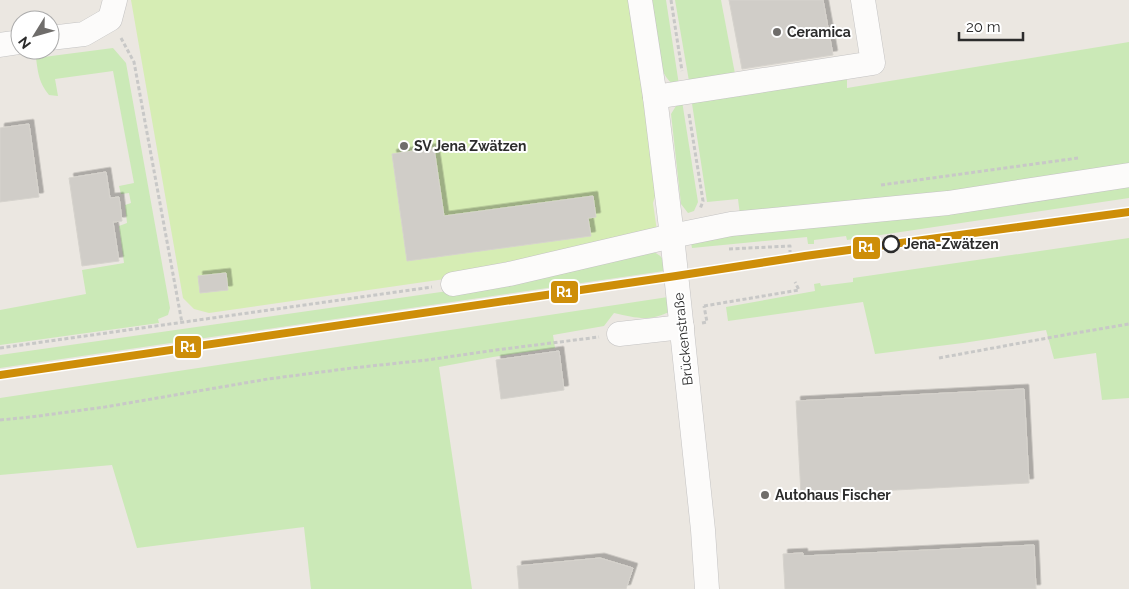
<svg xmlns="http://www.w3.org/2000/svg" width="1129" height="589" font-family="Raleway,sans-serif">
	<defs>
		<filter id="shadow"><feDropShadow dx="4.5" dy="-4.5" stdDeviation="0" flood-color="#0004"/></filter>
	</defs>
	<rect width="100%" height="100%" fill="#ebe7e1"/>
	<g fill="#cbe9b7">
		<path d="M 651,0 L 666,0 L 679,85 C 670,84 668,80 663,72 Z"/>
		<polygon points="675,0 721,0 736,79 690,87"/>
		<polygon points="1129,42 1129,198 847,240 846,236 814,240 814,244 808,244 807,237 692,248 691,243 742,231 738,199 707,202 691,97 847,74 847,88"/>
		<path d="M 113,48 L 126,63 L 170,308 L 168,315 L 158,319 L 159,323 L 0,345 L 0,310 L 86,294 L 82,270 L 124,263 L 119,226 L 127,223 L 125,205 L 131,203 L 129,193 L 121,194 L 119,186 L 134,183 L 113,71 L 55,79 L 58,96 L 49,95 C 39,83 38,73 36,58 Z"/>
		<polygon points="682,101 698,202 694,211 688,213 681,204 671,114 676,106"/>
		<polygon points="1129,238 1129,398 1102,400 1096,353 1054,359 1046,330 963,343 875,354 863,302 728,321 726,307 815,291 814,284 820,283 821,286 853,282 853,278"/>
		<path d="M 650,251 C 661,254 666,260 664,271 L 0,368 L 0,355 L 448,291 Z"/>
		<path d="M 668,297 L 671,311 C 649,322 637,318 614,313 L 604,326 L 553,335 L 555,348 L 493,357 L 439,367 L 472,589 L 311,589 L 304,527 L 137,548 L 112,465 L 0,475 L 0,398 Z"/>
	</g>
	<polygon fill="#d6edb4" points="131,0 629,0 645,99 656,193 653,203 657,231 452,278 209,313 194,309 183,298"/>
	<g fill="#d0cdc8" stroke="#d6d3cd" filter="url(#shadow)">
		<polygon points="729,0 823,0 833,55 742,69"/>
		<polygon points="29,124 39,197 0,202 0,128"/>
		<polygon points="434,148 444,216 593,196 596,217 588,218 591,236 407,261 392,154"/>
		<polygon points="106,172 110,198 119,197 122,221 113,222 119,261 82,266 69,178"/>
		<polygon points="226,273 228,290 200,293 198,276"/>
		<polygon points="559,351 564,390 501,399 496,360"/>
		<polygon points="1024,389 1029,483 801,495 796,401"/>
		<polygon points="1034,545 1036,589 785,589 783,554 803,553 803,556"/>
		<polygon points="600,558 633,568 626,589 519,589 517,566"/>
	</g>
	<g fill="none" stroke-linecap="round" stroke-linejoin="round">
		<defs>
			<g id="minor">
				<polyline points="640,0 655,97 672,236 703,530 707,589"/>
				<polyline points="50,38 84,34 110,19 115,0"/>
				<polyline points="0,45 20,42"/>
				<polyline points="655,97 873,63 863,0"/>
				<polyline points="453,284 509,274 672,236 731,224 948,203 1129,175"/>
				<polyline points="619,334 682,327"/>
			</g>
		</defs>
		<use href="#minor" stroke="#c4c3c3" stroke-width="25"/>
		<g stroke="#c8c8c7" stroke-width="3" stroke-dasharray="4 2.5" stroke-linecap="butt">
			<polyline points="671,0 682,71"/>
			<polyline points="121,38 134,62 182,323"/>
			<polyline points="689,114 703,201 700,209"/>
			<polyline points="881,185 1078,158"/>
			<polyline points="729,249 790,246 790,252"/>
			<polyline points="704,306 799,290 795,282"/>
			<polyline points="702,323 707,322 704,306"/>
			<polyline points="0,348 432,287"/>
			<polyline points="939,358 1064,335 1129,324"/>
			<polyline points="0,420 31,417 105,407 268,379 352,368 427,360 496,350 599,337"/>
		</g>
		<use href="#minor" stroke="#fcfbfa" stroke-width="24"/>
		<defs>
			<polyline id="rail-1" points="0,375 676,276 805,256 1129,212"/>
		</defs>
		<use href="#rail-1" stroke="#fff" stroke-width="11"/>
		<use href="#rail-1" stroke="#ce8e09" stroke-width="8"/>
	</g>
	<g fill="#6f6d6b" stroke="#fff" stroke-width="2">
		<circle cx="777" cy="32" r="5"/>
		<circle cx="404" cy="146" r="5"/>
		<circle cx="765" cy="495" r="5"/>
	</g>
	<circle fill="#fff" stroke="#2c2c2c" stroke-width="2.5" cx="891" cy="244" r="8"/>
	<g text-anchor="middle" stroke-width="4" stroke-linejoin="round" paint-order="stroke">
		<g font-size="14" font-weight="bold" fill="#2c2c2c" stroke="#fff" text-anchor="start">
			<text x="787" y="37">Ceramica</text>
			<text x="414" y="151">SV Jena Zwätzen</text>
			<text x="775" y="500">Autohaus Fischer</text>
		</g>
		<g font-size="14" font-weight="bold" fill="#2c2c2c" stroke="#fff" text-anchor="start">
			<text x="904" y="249">Jena-Zwätzen</text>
		</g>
		<g font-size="14" fill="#2c2c2c" stroke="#fff">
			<text transform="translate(683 339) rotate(-96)" y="5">Brückenstraße</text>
		</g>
	</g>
	<g stroke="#fff" stroke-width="2">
		<rect x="852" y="236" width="29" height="24" rx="5" fill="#ce8e09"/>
		<rect x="550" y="280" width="29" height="24" rx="5" fill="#ce8e09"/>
		<rect x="174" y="335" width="28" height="24" rx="5" fill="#ce8e09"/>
	</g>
	<g font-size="14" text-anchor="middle" font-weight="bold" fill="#fff">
		<text x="866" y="252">R1</text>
		<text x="564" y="297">R1</text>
		<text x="188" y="352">R1</text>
	</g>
	<g transform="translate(35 35) rotate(233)"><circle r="24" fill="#ffffff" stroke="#ababab"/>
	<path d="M0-4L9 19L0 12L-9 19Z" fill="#6f6d6b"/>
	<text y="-8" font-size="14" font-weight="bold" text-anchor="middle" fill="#2c2c2c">N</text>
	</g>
	<path d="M959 32v8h64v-8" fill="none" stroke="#2c2c2c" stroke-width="2.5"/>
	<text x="966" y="32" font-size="15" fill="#2c2c2c" stroke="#ffffff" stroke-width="4" paint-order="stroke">20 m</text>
</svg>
